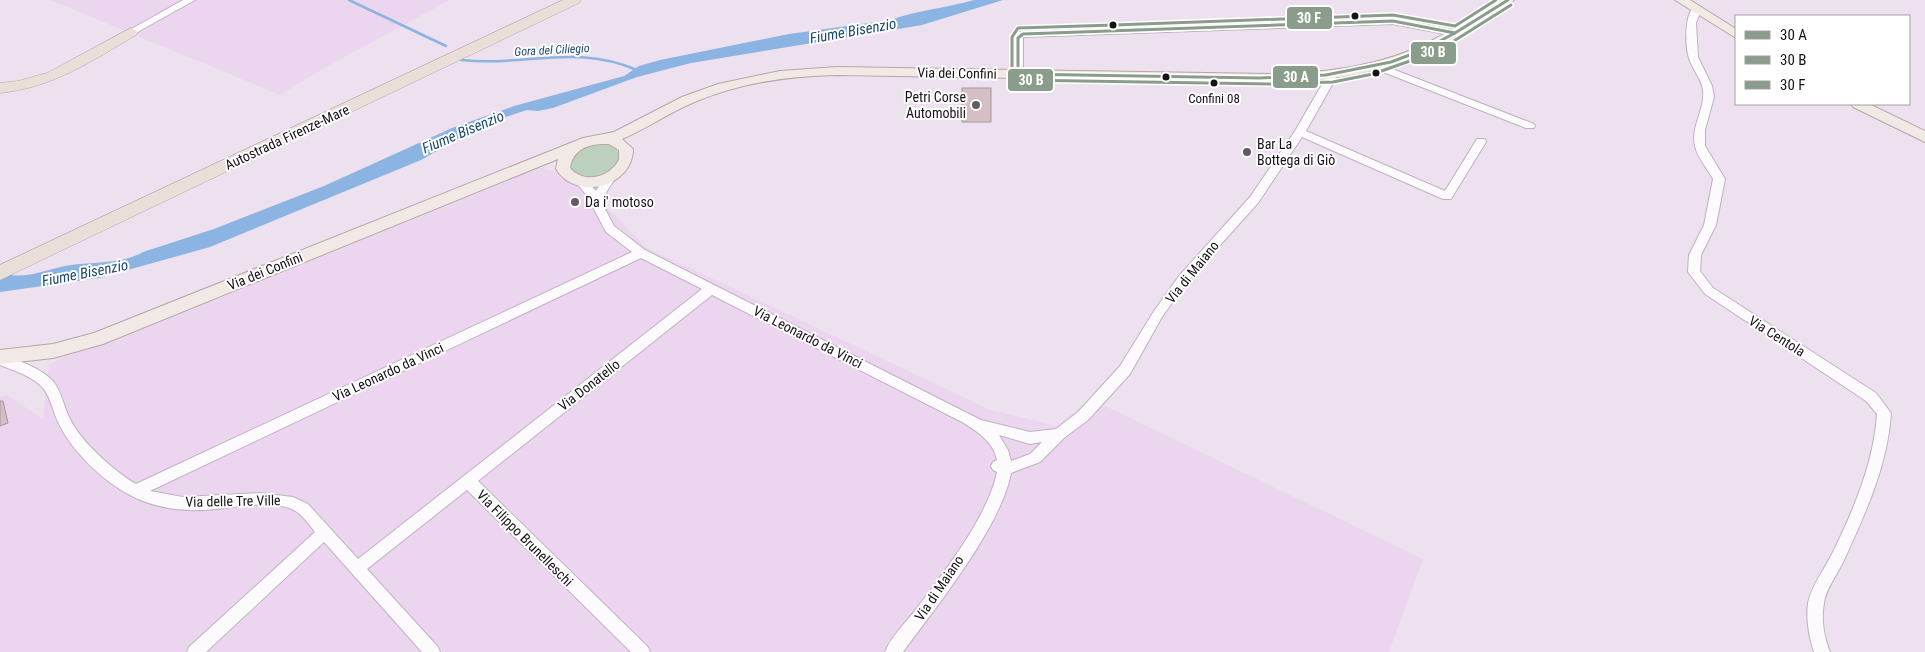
<svg xmlns="http://www.w3.org/2000/svg" width="1925" height="652" font-family="'Roboto Condensed',sans-serif">
	<rect width="100%" height="100%" fill="#ede0ef"/>
	<g fill="#ecd6ef">
		<polygon points="50,0 450,0 326,67 280,95"/>
		<polygon points="538,167 555,172 583,190 616,216 645,247 991,410 1057,426 1083,405 1107,407 1423,559 1389,652 0,652 0,397 7,395 43,419 49,365 69,353"/>
	</g>
	<path fill="#bbd0bd" d="M 605,143 L 611,145 L 620,153 C 618,176 587,184 571,169 L 574,153 L 590,144 Z"/>
	<path fill="#8bb4e2" d="M 974,0 L 1003,0 L 922,25 L 691,63 L 637,77 L 553,108 L 538,111 L 527,110 L 484,124 L 421,160 L 210,247 L 99,278 L 0,292 L 0,272 C 23,282 49,268 71,265 C 95,262 122,264 143,252 L 214,229 L 324,186 L 452,128 L 514,106 L 624,76 L 639,66 L 660,60 L 789,34 L 891,20 C 917,10 947,8 974,0 Z"/>
	<g fill="none" stroke-linecap="round" stroke-linejoin="round">
		<g stroke="#8bb4e2" stroke-width="2.5">
			<polyline points="349,0 446,46"/>
			<path d="M 461,60 C 525,67 575,43 637,70"/>
		</g>
	</g>
	<g fill="#d5bec4" stroke="#a4979e">
		<rect x="962" y="88" width="29" height="34"/>
		<polygon points="0,401 3,401 8,423 0,426"/>
	</g>
	<g fill="none" stroke-linecap="round" stroke-linejoin="round">
		<defs>
			<g id="minor">
				<polygon points="183,0 195,0 134,34 128,34 126,32"/>
				<path d="M 1697,5 L 1702,8 L 1696,23 L 1698,57 L 1712,86 L 1714,97 L 1705,130 L 1705,146 L 1725,179 L 1716,225 L 1701,255 L 1700,271 L 1713,288 L 1876,393 L 1891,413 C 1888,464 1866,512 1845,558 C 1839,573 1826,587 1824,603 C 1821,619 1824,637 1830,652 L 1814,652 C 1809,637 1806,619 1808,603 C 1812,584 1825,569 1833,552 C 1854,509 1874,462 1877,414 L 1866,401 L 1705,294 L 1688,272 L 1689,255 L 1704,225 L 1713,179 C 1708,169 1697,157 1695,146 C 1690,125 1708,106 1702,86 C 1699,76 1692,68 1689,58 C 1685,47 1684,9 1697,5 Z"/>
				<polygon points="1393,18 1456,30 1461,33 1456,36 1393,24 1023,37 1023,74 1018,77 1013,74 1013,38 1016,33 1023,31"/>
				<polygon points="1377,63 1534,124 1535,126 1534,128 1526,128 1373,68 1372,66"/>
				<path d="M 1332,73 L 1337,76 L 1306,131 L 1445,191 L 1477,139 L 1485,139 L 1486,142 L 1451,199 L 1443,199 L 1302,137 L 1258,203 L 1187,282 L 1162,317 L 1130,374 L 1088,420 L 1064,438 L 1040,462 L 1011,473 C 1001,527 936,607 903,652 L 885,652 C 891,637 904,624 914,612 C 942,575 988,517 997,472 L 993,470 L 991,466 L 993,462 L 997,460 C 993,441 978,432 962,422 L 712,295 L 478,481 L 648,647 L 650,652 L 631,652 L 467,490 L 367,569 L 438,647 L 440,652 L 422,652 L 324,542 L 206,652 L 187,652 L 189,647 L 315,532 C 310,526 304,517 297,512 C 275,497 229,509 203,510 C 179,511 152,507 130,495 C 103,481 74,453 60,426 C 53,414 52,399 43,388 C 32,376 15,371 0,365 L 0,354 C 17,360 39,367 52,380 C 62,391 63,406 70,419 C 81,442 114,471 136,484 L 632,252 L 606,232 L 587,196 L 575,181 L 581,177 L 585,178 L 596,191 L 606,174 L 610,173 L 616,177 L 607,191 L 603,205 L 614,226 L 645,250 L 981,420 L 1030,432 L 1056,429 L 1078,412 L 1120,366 L 1154,311 L 1179,276 L 1250,197 L 1295,131 L 1327,76 ZM 641,258 L 702,289 L 358,559 L 308,504 L 293,497 L 259,493 L 183,497 L 150,491 ZM 999,435 L 1030,444 L 1042,442 L 1030,454 L 1011,461 L 1008,450 Z"/>
			</g>
			<g id="major">
				<path d="M 1499,0 L 1514,0 C 1507,9 1492,14 1482,20 C 1411,68 1353,81 1269,82 L 837,75 C 787,76 737,83 690,104 C 667,114 646,129 622,139 L 633,149 C 633,187 576,202 556,169 L 558,159 L 103,344 L 53,358 L 0,364 L 0,350 L 53,344 L 94,333 L 583,138 L 614,132 L 682,97 L 718,84 L 780,71 L 837,67 L 1269,74 C 1326,73 1382,67 1433,40 C 1456,28 1476,12 1499,0 ZM 609,144 L 619,150 L 619,160 C 609,178 584,184 570,168 C 573,148 590,143 609,144 Z"/>
				<polygon points="1675,0 1690,0 1736,29 1736,38"/>
				<polygon points="1851,104 1869,104 1925,131 1925,142 1853,107"/>
			</g>
			<g id="highway">
				<polygon points="563,0 581,0 579,3 0,280 0,265"/>
				<path d="M 131,28 L 138,32 L 136,35 C 92,61 52,88 0,93 L 0,83 L 18,81 L 47,73 Z"/>
			</g>
		</defs>
		<use href="#minor" stroke="#bdb3bf" stroke-width="2"/>
		<use href="#major" stroke="#b8a7a5" stroke-width="2"/>
		<use href="#highway" stroke="#b8a7a5" stroke-width="1"/>
		<use href="#minor" fill="#fcfafd" fill-rule="evenodd"/>
		<use href="#major" fill="#f1e9e6" fill-rule="evenodd"/>
		<use href="#highway" fill="#eadfd8" fill-rule="evenodd"/>
		<defs>
			<g id="bus-1">
				<polygon points="1393,21 1455,33 1423,50 1391,62 1326,75 1259,78 1018,74 1018,38 1023,34"/>
				<polyline points="1455,33 1508,0"/>
			</g>
			<polyline id="bus-2" points="1114,25 1018,28 1012,37 1012,77 1018,80 1269,84 1333,82 1373,74 1438,51 1511,5"/>
			<polyline id="bus-3" points="1114,25 1393,15 1455,26 1496,0"/>
		</defs>
		<use href="#bus-1" stroke="#fff" stroke-width="6"/>
		<use href="#bus-2" stroke="#fff" stroke-width="6"/>
		<use href="#bus-3" stroke="#fff" stroke-width="6"/>
		<use href="#bus-1" stroke="#8a9d8a" stroke-width="3"/>
		<use href="#bus-2" stroke="#8a9d8a" stroke-width="3"/>
		<use href="#bus-3" stroke="#8a9d8a" stroke-width="3"/>
	</g>
	<g fill="#19111a" stroke="#fff" stroke-width="2">
		<circle cx="1355" cy="16" r="4.5"/>
		<circle cx="1113" cy="25" r="4.5"/>
		<circle cx="1376" cy="73" r="4.5"/>
		<circle cx="1166" cy="77" r="4.5"/>
		<circle cx="1214" cy="83" r="4.5"/>
	</g>
	<g fill="#635965" stroke="#fff" stroke-width="2">
		<circle cx="976" cy="105" r="5"/>
		<circle cx="1247" cy="152" r="5"/>
		<circle cx="575" cy="202" r="5"/>
	</g>
	<g text-anchor="middle" stroke-width="4" stroke-linejoin="round" paint-order="stroke">
		<g font-size="12" font-style="italic" fill="#1b4870" stroke="#fff">
			<text transform="translate(552 50) rotate(-3)" y="4">Gora del Ciliegio</text>
		</g>
		<g font-size="13" fill="#19111a" stroke="#fff">
			<text x="1214" y="103">Confini 08</text>
		</g>
		<g font-size="14" fill="#19111a" stroke="#fff">
			<text transform="translate(957 73) rotate(1)" y="5">Via dei Confini</text>
			<text transform="translate(287 137) rotate(-25)" y="5">Autostrada Firenze-Mare</text>
			<text transform="translate(265 271) rotate(-22)" y="5">Via dei Confini</text>
			<text transform="translate(1192 272) rotate(-51)" y="5">Via di Maiano</text>
			<text transform="translate(1777 336) rotate(32)" y="5">Via Centola</text>
			<text transform="translate(808 337) rotate(27)" y="5">Via Leonardo da Vinci</text>
			<text transform="translate(388 372) rotate(-25)" y="5">Via Leonardo da Vinci</text>
			<text transform="translate(589 385) rotate(-38)" y="5">Via Donatello</text>
			<text transform="translate(233 501) rotate(-1)" y="5">Via delle Tre Ville</text>
			<text transform="translate(525 538) rotate(45)" y="5">Via Filippo Brunelleschi</text>
			<text transform="translate(939 588) rotate(-56)" y="5">Via di Maiano</text>
		</g>
		<g font-size="14" fill="#19111a" stroke="#fff" text-anchor="start">
			<text x="966" y="102" text-anchor="end">Petri Corse<tspan x="966" dy="16">Automobili</tspan></text>
			<text x="1257" y="149">Bar La<tspan x="1257" dy="16">Bottega di Giò</tspan></text>
			<text x="585" y="207">Da i' motoso</text>
		</g>
		<g font-size="15" font-style="italic" fill="#1b4870" stroke="#fff">
			<text transform="translate(853 31) rotate(-10)" y="5">Fiume Bisenzio</text>
			<text transform="translate(463 132) rotate(-23)" y="5">Fiume Bisenzio</text>
			<text transform="translate(85 273) rotate(-11)" y="5">Fiume Bisenzio</text>
		</g>
	</g>
	<g stroke="#fff" stroke-width="2">
		<rect x="1286" y="6" width="47" height="24" rx="5" fill="#8a9d8a"/>
		<rect x="1410" y="41" width="47" height="24" rx="5" fill="#8a9d8a"/>
		<rect x="1272" y="65" width="47" height="24" rx="5" fill="#8a9d8a"/>
		<rect x="1007" y="68" width="47" height="24" rx="5" fill="#8a9d8a"/>
	</g>
	<g font-size="14" text-anchor="middle" font-weight="bold" fill="#fff">
		<text x="1309" y="23">30 F</text>
		<text x="1433" y="57">30 B</text>
		<text x="1296" y="82">30 A</text>
		<text x="1031" y="85">30 B</text>
	</g>
	<rect x="1735" y="15" width="175" height="90" fill="#ffffff" stroke="#a3a0a3"/>
	<rect x="1745" y="31" width="25" height="8" fill="#8a9d8a" stroke="#a3a0a3"/>
	<text x="1780" y="40" font-size="15" fill="#19111a">30 A</text>
	<rect x="1745" y="56" width="25" height="8" fill="#8a9d8a" stroke="#a3a0a3"/>
	<text x="1780" y="65" font-size="15" fill="#19111a">30 B</text>
	<rect x="1745" y="81" width="25" height="8" fill="#8a9d8a" stroke="#a3a0a3"/>
	<text x="1780" y="90" font-size="15" fill="#19111a">30 F</text>
</svg>
